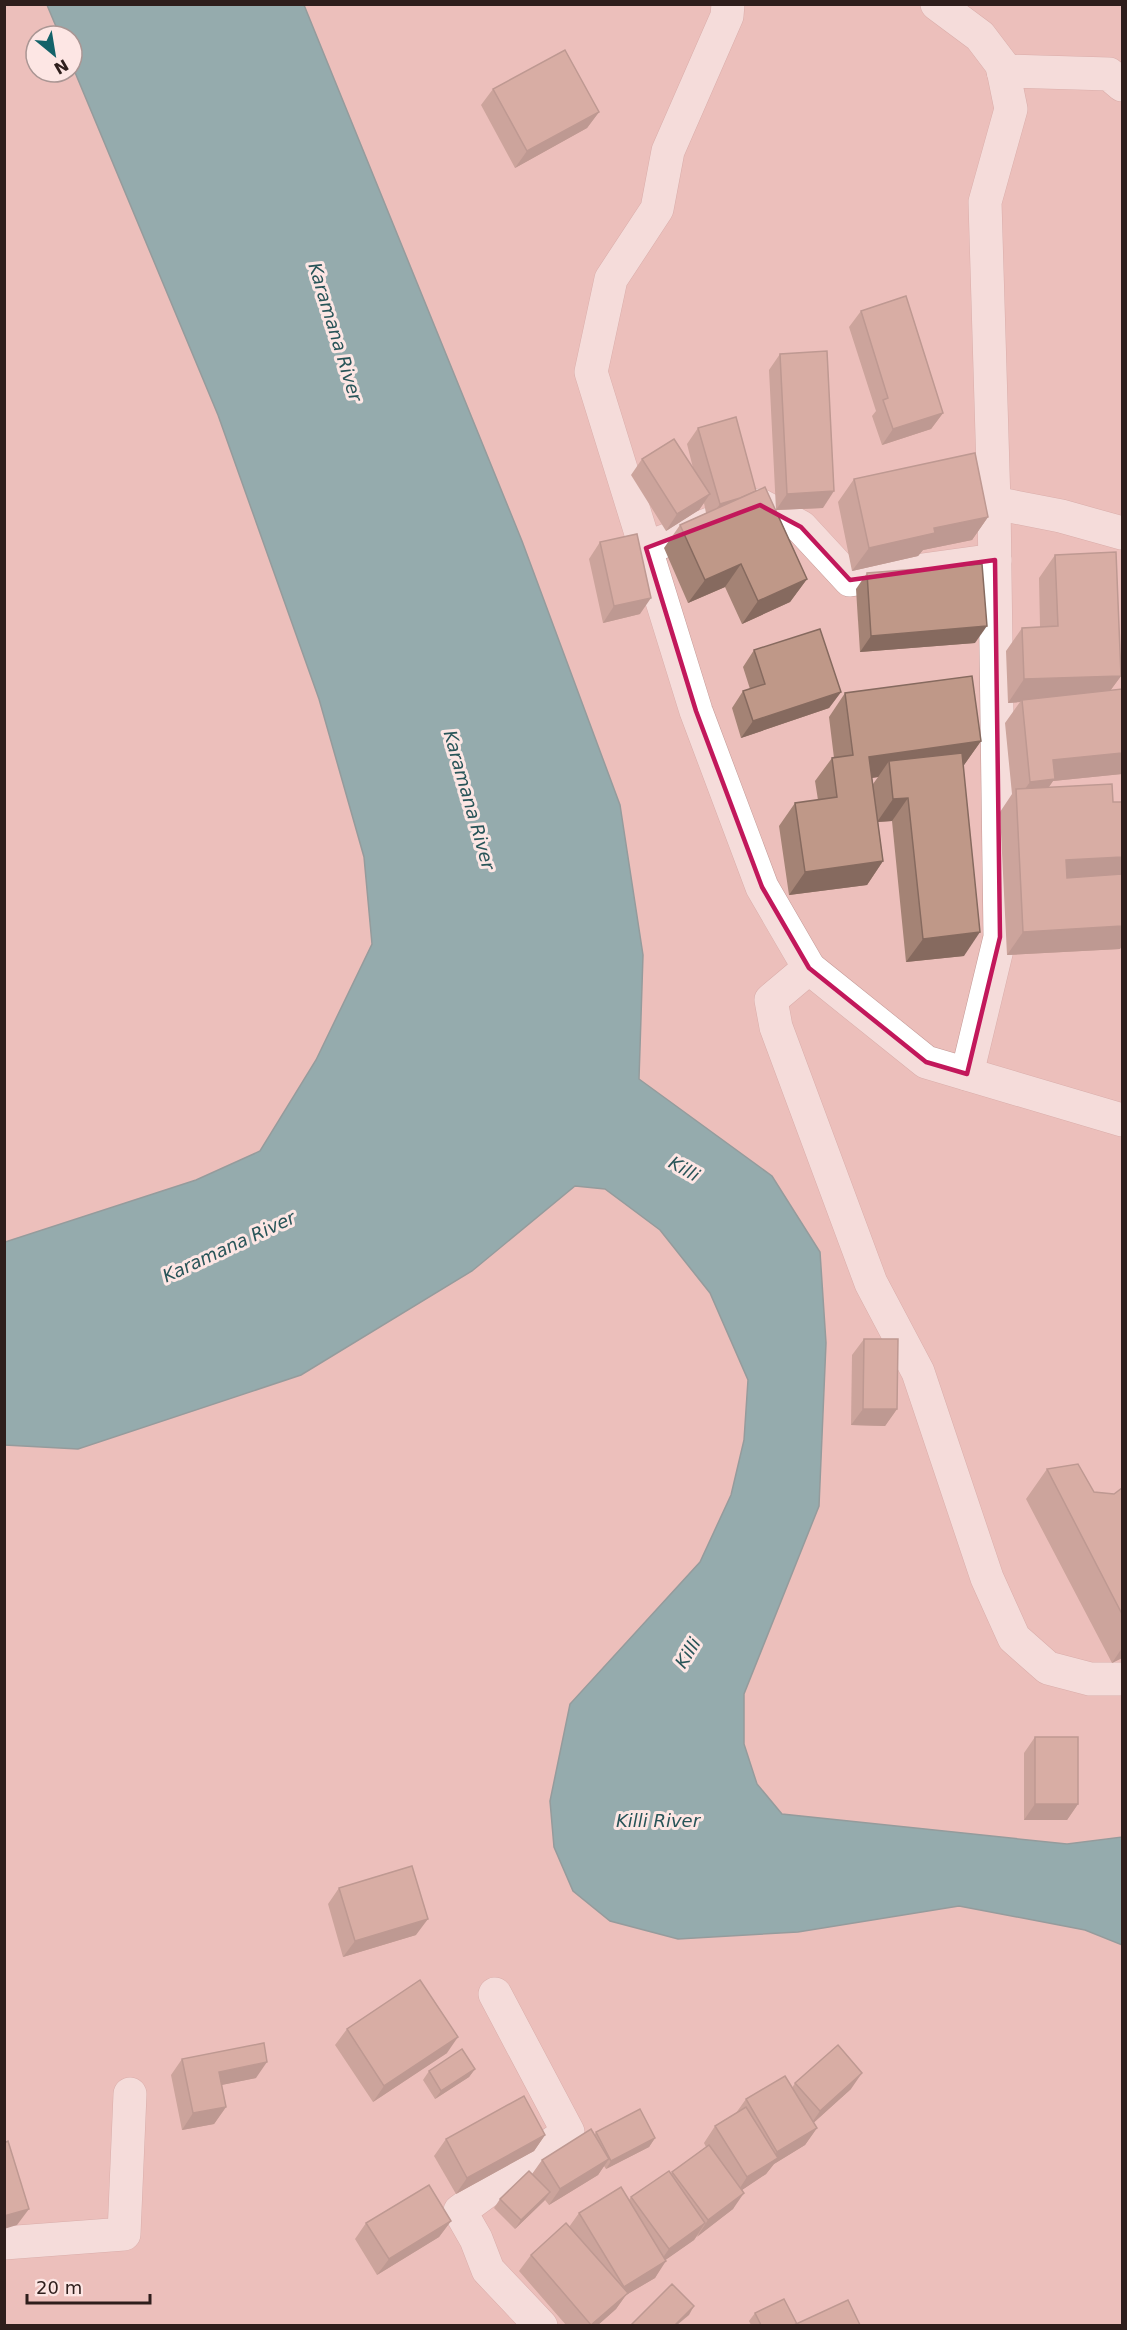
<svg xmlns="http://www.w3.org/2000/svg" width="1127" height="2330" font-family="'DejaVu Sans',sans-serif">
	<rect width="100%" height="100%" fill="#ecbfbb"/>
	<polygon fill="#2a939c" stroke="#2b7076" stroke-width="1.5" points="47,5 304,5 522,541 620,805 643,955 639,1079 772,1176 820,1252 826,1343 819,1506 744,1694 744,1744 757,1784 782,1814 1067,1844 1122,1837 1122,1945 1085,1930 959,1906 798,1932 678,1939 610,1921 573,1891 554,1847 550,1801 570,1704 700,1562 731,1495 744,1440 748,1380 710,1293 660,1230 605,1189 575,1186 472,1271 301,1375 78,1449 5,1445 5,1242 196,1180 260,1151 316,1060 372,944 364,857 319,699 218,415 72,65 72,36 60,36"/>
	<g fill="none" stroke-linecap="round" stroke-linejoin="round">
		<defs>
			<g id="minor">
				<polyline points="728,4 727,16 668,151 657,209 611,279 591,372 696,711 762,887 809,968 771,1000 776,1027 871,1283 918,1372 987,1578 1014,1638 1048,1668 1090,1679 1122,1679"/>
				<polyline points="937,4 980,36 1002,65 1011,109 985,202 994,503 1061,516 1122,533"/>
				<polyline points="1003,71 1109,74 1122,85"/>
				<polyline points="646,548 760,505 801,527 850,580 995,560"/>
				<polyline points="809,968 926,1062 1122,1120"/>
				<polyline points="967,1074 1000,937 994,503"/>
				<polyline points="495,1994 568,2132 460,2211 476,2239 488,2270 541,2326"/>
				<polyline points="4,2243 124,2234 130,2094"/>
			</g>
		</defs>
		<use href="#minor" stroke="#c39895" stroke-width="34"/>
		<use href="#minor" stroke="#fff" stroke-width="33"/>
	</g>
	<g fill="#a48375" fill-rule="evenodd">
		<polygon points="493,89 599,112 587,128 515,168 481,105"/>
		<polygon points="861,311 943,413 931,429 882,445 872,416 876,411 849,327"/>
		<polygon points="780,354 823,508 776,510 807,579 790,602 742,624 725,587 688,603 664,548 680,525 706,513 704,503 699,510 666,531 631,475 642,459 693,468 687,444 698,428 756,491 776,510 769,370"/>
		<polygon points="854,479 988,517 972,540 923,550 918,556 852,571 838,502"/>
		<polygon points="600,542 640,614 603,623 589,559"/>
		<polygon points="1055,555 1121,676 1110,691 1122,689 1122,774 1053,781 1049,787 1120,949 1007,955 1000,812 1012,794 1005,723 1020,702 1008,703 1006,651 1022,628 1040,627 1039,578"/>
		<polygon points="867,573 975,643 860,652 856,589"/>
		<polygon points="754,650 841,692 829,708 741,738 732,708 743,691 750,689 743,667"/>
		<path d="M 845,693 L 981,741 L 964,765 L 963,765 L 964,956 L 906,962 L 892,821 L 878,822 L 883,861 L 867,885 L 789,895 L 779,826 L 795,803 L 818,800 L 815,781 L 832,758 L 834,758 L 829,717 ZM 878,777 L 873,784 L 872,778 Z"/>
		<polygon points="864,1339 897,1409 885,1426 851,1425 852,1355"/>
		<polygon points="1047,1469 1094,1492 1114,1494 1122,1488 1122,1658 1112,1663 1026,1499"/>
		<polygon points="1035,1737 1078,1804 1067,1820 1024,1820 1024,1753"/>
		<polygon points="339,1888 416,1935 343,1957 328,1904"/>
		<polygon points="347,2029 447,2053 373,2102 335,2045"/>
		<polygon points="182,2059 256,2078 221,2085 226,2107 214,2124 182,2130 171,2075"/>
		<polygon points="475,2069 469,2077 435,2099 423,2080 429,2071"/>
		<polygon points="795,2083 851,2089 813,2123 817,2128 805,2145 774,2164 766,2174 742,2190 733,2209 697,2236 694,2240 665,2260 655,2278 626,2295 616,2309 598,2325 566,2325 519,2271 531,2255 569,2227 579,2213 629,2200 631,2197 671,2174 672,2172 706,2147 704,2143 715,2126 736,2113 746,2099 792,2088"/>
		<polygon points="596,2132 655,2138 649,2147 606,2169 604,2166 598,2175 549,2205 545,2200 515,2229 494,2208 500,2199 532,2174 542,2160 595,2134"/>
		<polygon points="545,2135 534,2151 456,2194 434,2156 446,2139"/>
		<polygon points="451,2221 439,2237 377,2275 355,2239 366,2223"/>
		<polygon points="755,2313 797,2324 860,2325 751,2325 749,2321"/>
	</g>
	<g fill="#866a5f">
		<polygon points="599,112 587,128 515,168 527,151"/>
		<polygon points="943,413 931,429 882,445 893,429"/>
		<polygon points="834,491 823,508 776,510 787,494"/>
		<polygon points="757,493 708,520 720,504"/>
		<polygon points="710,494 699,510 666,531 677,514"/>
		<polygon points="988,517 972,540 923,550 918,556 852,571 869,548 934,528"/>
		<polygon points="741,564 725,587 688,603 705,580"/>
		<polygon points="807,579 790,602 742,624 758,601"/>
		<polygon points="651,598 640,614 603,623 614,606"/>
		<polygon points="987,626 975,643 860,652 871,636"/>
		<polygon points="1121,676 1104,699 1022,700 1020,702 1008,703 1024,679"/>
		<polygon points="841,692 829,708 741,738 753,721"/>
		<polygon points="981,741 964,765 890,775 889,761 878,777 852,781 869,757"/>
		<polygon points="1122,753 1122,774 1053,781 1038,802 1017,800 1030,782 1053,760"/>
		<polygon points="908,798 892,821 877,822 893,799"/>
		<polygon points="1122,857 1122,880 1050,883 1066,860"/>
		<polygon points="883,861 867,885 789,895 805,872"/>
		<polygon points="1122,926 1122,946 1120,949 1007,955 1023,932"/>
		<polygon points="980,932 964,956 906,962 923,939"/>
		<polygon points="863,1409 897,1409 885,1426 851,1425"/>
		<polygon points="1122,1648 1122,1658 1112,1663"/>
		<polygon points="1035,1804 1078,1804 1067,1820 1024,1820"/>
		<polygon points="428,1919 416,1935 343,1957 355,1941"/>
		<polygon points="458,2037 447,2053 373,2102 384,2086"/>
		<polygon points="267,2062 256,2078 207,2088 219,2072"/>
		<polygon points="475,2069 469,2077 435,2099 441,2091"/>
		<polygon points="862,2073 851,2089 809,2127 820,2111"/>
		<polygon points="226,2107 214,2124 182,2130 193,2113"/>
		<polygon points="817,2128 805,2145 774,2164 766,2174 736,2194 747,2177 769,2163 777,2152"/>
		<polygon points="545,2135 534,2151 456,2194 467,2178"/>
		<polygon points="655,2138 649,2147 606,2169 611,2161"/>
		<polygon points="609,2159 598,2175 549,2205 560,2189"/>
		<polygon points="550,2192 544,2201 515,2229 521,2220"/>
		<polygon points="744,2193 733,2209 697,2237 708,2220"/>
		<polygon points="29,2209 17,2225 4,2229 4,2216"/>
		<polygon points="451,2221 439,2237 377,2275 389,2259"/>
		<polygon points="705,2223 694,2240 657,2266 669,2249"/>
		<polygon points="666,2261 655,2278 626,2295 616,2309 598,2325 591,2325 623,2297 613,2303 624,2287"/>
		<polygon points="694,2306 689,2315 677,2325 675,2325"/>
	</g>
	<g fill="#bf9888" stroke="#866a5f" stroke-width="1.5">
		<polygon points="565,50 599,112 527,151 493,89"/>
		<polygon points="906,296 943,413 893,429 883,400 888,398 861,311"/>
		<polygon points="827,351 834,491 787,494 780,354"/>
		<polygon points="736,417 756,491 740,498 720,504 698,428"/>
		<polygon points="674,439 710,494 677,514 642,459"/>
		<polygon points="975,453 988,517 934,528 935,533 869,548 854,479"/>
		<polygon points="765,487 807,579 758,601 741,564 705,580 680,525"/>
		<polygon points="637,534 651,598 614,606 600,542"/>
		<polygon points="1116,552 1121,676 1024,679 1022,628 1058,626 1055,555"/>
		<polygon points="982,564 987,626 871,636 867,573"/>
		<polygon points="820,629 841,692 753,721 743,691 765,684 754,650"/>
		<polygon points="972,676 981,741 869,757 883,861 805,872 795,803 837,797 832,758 853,755 845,693"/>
		<polygon points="1122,689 1122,753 1053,760 1055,779 1030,782 1022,700"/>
		<polygon points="962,753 980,932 923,939 908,798 893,799 889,761"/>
		<polygon points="1112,784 1113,802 1122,802 1122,857 1066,860 1067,878 1122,874 1122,926 1023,932 1016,789"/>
		<polygon points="864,1339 898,1339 897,1409 863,1409"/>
		<polygon points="1078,1464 1094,1492 1114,1494 1122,1488 1122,1614 1047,1469"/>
		<rect x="1035" y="1737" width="43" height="67"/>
		<polygon points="412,1866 428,1919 355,1941 339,1888"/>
		<polygon points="420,1980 458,2037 384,2086 347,2029"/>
		<polygon points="264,2043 267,2062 219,2072 226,2107 193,2113 182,2059"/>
		<polygon points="838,2045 862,2073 820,2111 795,2083"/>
		<polygon points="462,2049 475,2069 441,2091 429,2071"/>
		<polygon points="785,2076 817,2128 777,2152 746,2099"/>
		<polygon points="524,2096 545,2135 467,2178 446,2139"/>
		<polygon points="746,2107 778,2158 747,2177 715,2126"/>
		<polygon points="640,2109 655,2138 611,2161 596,2132"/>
		<polygon points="591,2129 609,2159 560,2189 542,2160"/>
		<polygon points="8,2141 29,2209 4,2216 4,2143"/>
		<polygon points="709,2145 744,2193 708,2220 672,2172"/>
		<polygon points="529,2171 550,2192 521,2220 500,2199"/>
		<polygon points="669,2171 705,2223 669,2249 631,2197"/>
		<polygon points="429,2185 451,2221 389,2259 366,2223"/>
		<polygon points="621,2187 666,2261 624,2287 579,2213"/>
		<polygon points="566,2223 628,2293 591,2325 531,2255"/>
		<polygon points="672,2284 694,2306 675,2325 631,2325"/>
		<polygon points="784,2299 797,2324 794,2325 761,2325 755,2313"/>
		<polygon points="848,2300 860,2325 794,2325"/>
	</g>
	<path d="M0 0H1127V2330H0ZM 760,505 L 801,527 L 850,580 L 995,560 L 1000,937 L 967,1074 L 926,1062 L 809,968 L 762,887 L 696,711 L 646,548 Z" fill="#ecbfbb" fill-opacity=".55" fill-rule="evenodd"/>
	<path fill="none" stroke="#c2185b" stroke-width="4.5" stroke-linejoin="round" d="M 760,505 L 801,527 L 850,580 L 995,560 L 1000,937 L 967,1074 L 926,1062 L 809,968 L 762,887 L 696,711 L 646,548 Z"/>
	<g text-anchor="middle" stroke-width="6" stroke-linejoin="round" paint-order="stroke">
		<g font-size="18" font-style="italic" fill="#285458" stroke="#fde6e4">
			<text transform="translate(335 332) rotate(73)" y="6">Karamana River</text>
			<text transform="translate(469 800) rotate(74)" y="6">Karamana River</text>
			<text transform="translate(684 1169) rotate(30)" y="6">Killi</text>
			<text transform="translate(229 1247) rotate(-25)" y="6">Karamana River</text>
			<text transform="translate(688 1653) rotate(-58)" y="6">Killi</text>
			<text x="658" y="1827">Killi River</text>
		</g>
	</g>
	<rect width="1127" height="2330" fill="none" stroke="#2e1e1c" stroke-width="12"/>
	<g transform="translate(54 54) rotate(150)"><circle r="28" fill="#fde6e4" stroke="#aa9694" stroke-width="1.5"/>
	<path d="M0-4.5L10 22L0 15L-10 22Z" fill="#136269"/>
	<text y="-9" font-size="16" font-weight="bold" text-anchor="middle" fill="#2e1e1c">N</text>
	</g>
	<path d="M27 2294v9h123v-9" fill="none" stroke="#2e1e1c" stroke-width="3"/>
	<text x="36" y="2294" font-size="18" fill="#2e1e1c" stroke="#fde6e4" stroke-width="4.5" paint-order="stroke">20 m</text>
</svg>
